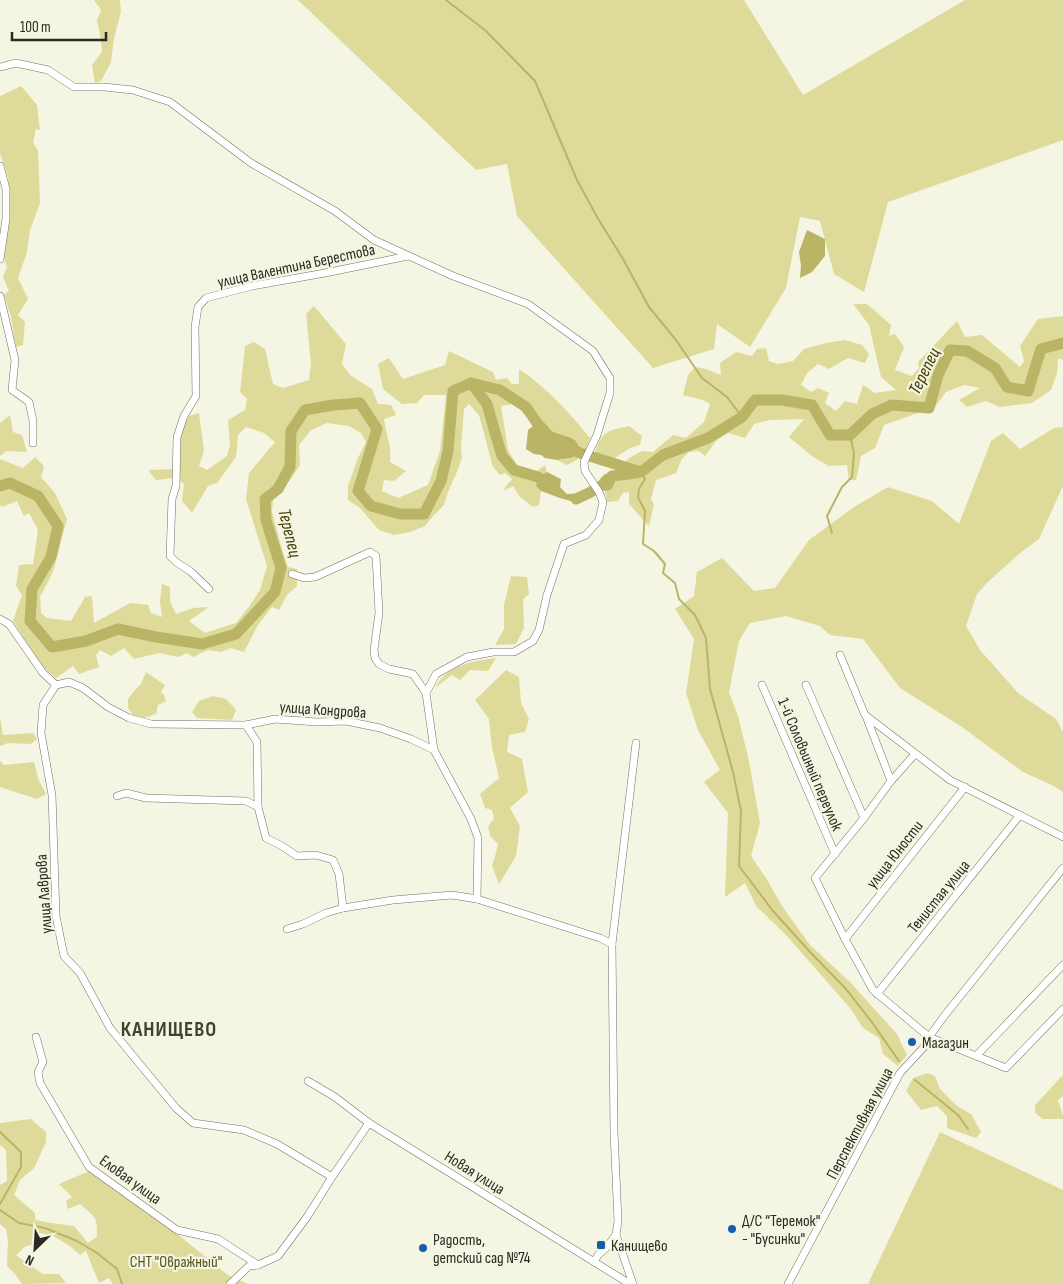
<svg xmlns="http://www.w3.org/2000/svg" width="1063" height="1284" font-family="'Sofia Sans Condensed',sans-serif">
	<rect width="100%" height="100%" fill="#f5f5e3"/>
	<g fill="#dedb9a">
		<polygon points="94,0 120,0 121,12 114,38 111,62 101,81 95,83 92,65 102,52 101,40 97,20 101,10"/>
		<polygon points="298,0 744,0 803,95 965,0 1063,0 1063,140 888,202 864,292 834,274 820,221 800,217 786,288 750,347 717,324 714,349 653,368 517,216 507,164 476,170"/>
		<polygon points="21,86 37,105 40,130 36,129 33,142 38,151 40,203 30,230 27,252 18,278 28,299 18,315 25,322 23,345 16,347 11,317 4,295 9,291 3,277 7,267 3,256 10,218 8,177 0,153 0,96"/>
		<path d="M 853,304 L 867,304 L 891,325 L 889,336 L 895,334 L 904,347 L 895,370 L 912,376 L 919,368 L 918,362 L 957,321 L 965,337 L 982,335 L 1020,367 L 1024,361 L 1020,346 L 1038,319 L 1063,316 L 1063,360 L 1058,358 L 1057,373 L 1051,390 L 1032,403 L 1000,407 L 986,401 L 967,407 L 959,400 L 980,388 L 964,385 L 946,392 L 935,407 L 884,425 L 875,448 L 861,456 L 856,480 L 849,480 L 847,465 L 829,466 L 813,457 L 789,437 L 804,419 L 770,420 L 754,424 L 745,438 L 728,433 L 716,441 L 705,456 L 699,451 L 689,452 L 682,459 L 676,473 L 656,480 L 651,499 L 654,504 L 649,526 L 629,504 L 629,492 L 623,493 L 618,501 L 607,502 L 605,491 L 611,490 L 614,482 L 616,471 L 629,458 L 642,451 L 653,452 L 673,435 L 686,438 L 704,422 L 710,404 C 701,398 693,398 683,395 L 688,375 L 695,367 L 706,369 L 721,375 L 720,363 L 736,352 L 752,356 L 757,349 L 766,348 L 769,361 L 778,364 L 793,361 L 804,349 L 826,343 L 845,340 L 862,345 L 869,354 L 865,363 L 848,358 L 829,369 L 818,364 L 807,373 L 801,385 L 811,392 L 818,388 L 829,393 L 825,403 L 836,411 L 845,401 L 857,404 L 863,385 L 875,393 L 896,390 L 881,377 L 869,325 Z"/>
		<path d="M 314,306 L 346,344 L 342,364 L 350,375 L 372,389 L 378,404 L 391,405 L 396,415 L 384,419 C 386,434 392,447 390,462 L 406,471 L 394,481 L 384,480 L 382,491 L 398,498 L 428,485 L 440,451 L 446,395 L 424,395 L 417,403 L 402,404 L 383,389 L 378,364 L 389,358 L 403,379 L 445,365 L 449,351 L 493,372 L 496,380 L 507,378 L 512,384 L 519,384 L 519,369 C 547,388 569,412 590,438 C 584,455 583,457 567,465 L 557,460 L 569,459 L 574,439 L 567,436 L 553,432 L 545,424 L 531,422 L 519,408 L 513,404 L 501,406 L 508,450 L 517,465 L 537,471 L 545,465 L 547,472 L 538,477 L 536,486 L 541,491 L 539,505 L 533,507 L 520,497 L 513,486 L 503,491 L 506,486 L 512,479 L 505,473 L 500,475 L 493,467 L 479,415 L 469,404 L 464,409 L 461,447 L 462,458 L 457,472 L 448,492 L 444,505 L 434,515 L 425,526 L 410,532 L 394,535 L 379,530 L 360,508 L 348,500 L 348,486 L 358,458 L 366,442 L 361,433 L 349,426 L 327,423 L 311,430 L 299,445 L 300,465 L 290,480 L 283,487 L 273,501 L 272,512 L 282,549 L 288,567 L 297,569 L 297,586 L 287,595 L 279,610 L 272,607 L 258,625 L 244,652 L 231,648 L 221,652 L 208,650 L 193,657 L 187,653 L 178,657 L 159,653 L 134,659 L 124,648 L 111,656 L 100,650 L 96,655 L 99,667 L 79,674 L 73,666 L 56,678 L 42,666 L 13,621 L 22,595 L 16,586 L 19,565 L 33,564 L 38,530 L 29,513 L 24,516 L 17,501 L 2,507 L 0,505 L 0,459 L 23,468 L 35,457 L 44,466 L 41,477 L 55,493 L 67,519 L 53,572 L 40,597 L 41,613 L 47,618 L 71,621 L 85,597 L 92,596 L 94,623 L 130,603 L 148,605 L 151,613 L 162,617 L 160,602 L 162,584 L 170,587 L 170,601 L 176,614 L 193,608 L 209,607 L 189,621 L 205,633 L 236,623 L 248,608 L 260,590 L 267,566 L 246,499 L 249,473 L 275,442 L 264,433 L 246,427 L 238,435 L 236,457 L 217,483 L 208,486 L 192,513 L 182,501 L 184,484 L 175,478 L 156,480 L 148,470 L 175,469 L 182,428 L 189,416 L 199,413 L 204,451 L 199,466 L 207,470 L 227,456 L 230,444 L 228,420 L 245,410 L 247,399 L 240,392 L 245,346 L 254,342 L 265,349 L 273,384 L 283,388 L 309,380 L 311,363 L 306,314 Z"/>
		<polygon points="10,415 13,432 22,435 27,452 6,451 0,456 0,423"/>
		<path d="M 629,426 L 642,436 L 640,445 L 630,448 L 602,466 L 594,462 C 595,451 597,439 608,432 C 613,429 622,428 629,426 Z"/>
		<polygon points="1063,427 1063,486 1039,539 1020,553 988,582 977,594 966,626 980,650 1018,693 1056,719 1063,732 1063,792 1054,786 1023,772 962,727 900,688 863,639 830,635 820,626 786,616 750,623 739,641 729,692 738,716 749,761 760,823 751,856 766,878 782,906 810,945 850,982 897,1034 907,1055 898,1066 883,1054 879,1038 863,1028 850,1008 785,934 756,906 745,883 725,897 728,813 704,782 720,770 698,730 686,693 694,639 675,609 694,596 697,572 722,558 754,591 775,588 809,540 854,507 888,487 932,501 959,524 991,441 1003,433 1020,449 1054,428"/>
		<polygon points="511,576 527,577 529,594 523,599 524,628 516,644 495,645 504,629 504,605"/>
		<path d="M 496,658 L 488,671 L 470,670 L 460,680 L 452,675 L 435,688 C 446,665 473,661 496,658 Z"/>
		<polygon points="506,670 519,677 521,703 529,719 525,732 509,735 507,752 522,759 528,792 510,808 520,826 516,856 499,884 492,866 496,853 498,844 490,836 488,827 494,818 492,810 485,808 480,794 499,778 492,747 489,719 475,700"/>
		<polygon points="146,672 165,685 161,692 164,695 166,701 158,705 156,714 144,718 133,715 128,708 128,699 134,691 141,684"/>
		<polygon points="213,696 226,699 236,710 232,720 197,718 192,712 199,701"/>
		<polygon points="0,717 3,735 33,733 37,739 31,744 8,743 0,746"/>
		<polygon points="0,761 4,765 34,762 39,781 46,794 37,799 0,787"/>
		<polygon points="928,1073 935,1076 940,1089 957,1106 971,1114 981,1132 976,1138 947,1128 947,1116 937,1106 921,1110 906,1091 913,1078"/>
		<polygon points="1063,1075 1063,1096 1058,1100 1063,1116 1063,1119 1043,1119 1035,1113 1035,1105"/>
		<path d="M 31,1119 L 46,1132 L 46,1142 L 34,1168 L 20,1180 L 14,1195 L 35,1213 L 35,1220 L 51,1223 L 74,1226 L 88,1243 L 97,1237 C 97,1216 96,1218 80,1204 L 68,1209 L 66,1201 L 72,1197 L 59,1184 L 89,1171 L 145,1208 L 228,1275 L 248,1284 L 113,1284 L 109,1278 L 99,1283 L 86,1251 L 80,1255 L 70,1246 L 53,1236 L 36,1232 L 32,1245 L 26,1246 L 16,1255 L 25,1262 L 43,1274 L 59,1274 L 66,1283 L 22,1284 L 15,1274 L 7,1266 L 8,1241 L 6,1229 L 0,1224 L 0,1185 L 7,1181 L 6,1150 L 0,1145 L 0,1123 Z"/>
		<polygon points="940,1132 1063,1190 1063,1284 868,1284"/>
	</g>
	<g fill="#b9b466">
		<polygon points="807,230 825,239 825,256 812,272 800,278 801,266 799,252"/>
		<path d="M 537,423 C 539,423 542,423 545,424 C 548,426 550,431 554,432 C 568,438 578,435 580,453 L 571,458 L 557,460 L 545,458 L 541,455 L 534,454 L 526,449 L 528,430 Z"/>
		<path d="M 547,472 L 561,479 L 560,487 L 567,494 C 574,494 582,492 589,493 L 585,501 L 574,502 L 560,498 L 541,491 L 536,486 L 538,477 Z"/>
		<polygon points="605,474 612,476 615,482 611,490 605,491 599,483 601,478"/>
	</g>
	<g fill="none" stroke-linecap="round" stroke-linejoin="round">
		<g stroke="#b9b466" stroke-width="2">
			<polyline points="446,0 486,31 535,81 577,180 597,217 623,259 649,307 676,340 702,378 727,397 742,417"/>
			<polyline points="641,472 645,479 639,489 638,497 645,511 643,544 654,551 665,564 663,573 675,583 679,599 695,615 706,638 710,689 733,772 741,811 739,866 773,911 810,952 846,989 871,1021 899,1061"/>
			<polyline points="832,533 827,516 842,487 852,477 854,453 850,435"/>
			<polyline points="915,1080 958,1115 968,1129"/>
			<polyline points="0,1132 21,1152 21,1167 0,1204"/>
			<polyline points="0,1210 19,1223 45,1228 77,1241 97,1253 117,1269 122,1284"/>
		</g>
		<g stroke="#b9b466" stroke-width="11">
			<polyline points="471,383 487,404 496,436 502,456 514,470 538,477 549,486"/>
			<polyline points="568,447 580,453 641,472 663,455 708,438 742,417 755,400 782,400 812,405 830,435 850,435 872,414 892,405 929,408 938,375 950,350 967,351 995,368 1007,387 1028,391 1041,349 1063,343"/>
			<polyline points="0,486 10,483 38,496 58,526 51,557 32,589 30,621 52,647 86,641 118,629 156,637 202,644 236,634 275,592 281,568 266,520 265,499 278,489 290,467 291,431 305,410 333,405 360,403 377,429 358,491 371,506 400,514 424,514 441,481 448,451 453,391 471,383 500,390 526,407 537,423 546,433"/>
			<polyline points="576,499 589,493 601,486 612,476 636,473"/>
		</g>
		<defs>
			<g id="minor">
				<polyline points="0,67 16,63 48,70 74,87 104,87 133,90 170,102 251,163 335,211 374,240 453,276 528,304 593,351 610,378 610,393 597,435 584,462 585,471 599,492 603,502 599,520 586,535 564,544 547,595 539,630 533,641 514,652 493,652 467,657 436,674 426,693 434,750 471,819 478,838 477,899"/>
				<polyline points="0,166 6,189 6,219 0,259"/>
				<polyline points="0,296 15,360 12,390 29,402 33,421 33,443"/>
				<polyline points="292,574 304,578 315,577 370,552 376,556 379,613 374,650 375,658 379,664 389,669 413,674 426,693"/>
				<polyline points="209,589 190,571 176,562 170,556 172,499 176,486 177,437 184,416 196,396 195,327 198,307 206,298 252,286 325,273 408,256"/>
				<polyline points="0,619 9,624 43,673 56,685"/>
				<polyline points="840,655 865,715 950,780 1063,837"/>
				<polyline points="56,685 43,705 41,733 52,795 56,916 64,956 80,973 110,1028 176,1108 193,1123 244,1130 277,1144 332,1177"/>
				<polyline points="56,685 69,682 83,688 108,707 129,718 151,724 246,725 275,719 317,722 346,721 380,728 411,739 434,750"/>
				<polyline points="762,685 835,854"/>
				<polyline points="806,685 864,818"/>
				<polyline points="866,716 891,781"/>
				<polyline points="246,725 257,742 258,807 266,838 282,846 297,856 316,855 333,860 339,874 343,908"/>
				<polyline points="915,754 891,781 864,818 815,878 845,939 873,990 929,1037 1006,1068 1063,1009"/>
				<polyline points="117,796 126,793 146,798 246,801 258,807"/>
				<polyline points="287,929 303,924 326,913 343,908 393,900 452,895 477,899 600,938 612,944 614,1132 618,1221 616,1235 633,1284"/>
				<polyline points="845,939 965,787"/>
				<polyline points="612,944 636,743"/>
				<polyline points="877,994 1020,815"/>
				<polyline points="36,1037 43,1062 38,1072 40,1083 89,1167 177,1230 218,1239 258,1265"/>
				<polyline points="976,1056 1063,965"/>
				<polyline points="308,1081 335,1097 369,1123 630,1284"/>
				<polyline points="594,1262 598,1255 606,1248 616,1235"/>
				<polyline points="230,1284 249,1266 258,1265 278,1256 307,1217 332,1177 369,1123"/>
				<polyline points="788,1284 900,1073 924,1047 929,1037 945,1015 1063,868"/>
			</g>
		</defs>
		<use href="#minor" stroke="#727262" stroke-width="8"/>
		<use href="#minor" stroke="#fff" stroke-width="7"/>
	</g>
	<g fill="#185dad" stroke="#f5f5e3" stroke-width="2">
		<circle cx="912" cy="1042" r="5"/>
		<circle cx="732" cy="1229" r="5"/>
		<rect x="596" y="1240" width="10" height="10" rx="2.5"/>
		<circle cx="423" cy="1248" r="5"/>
	</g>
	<g text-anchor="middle" stroke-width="4.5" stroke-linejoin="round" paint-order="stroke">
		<g font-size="16" fill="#2a2a23" stroke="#f5f5e3">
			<text transform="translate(296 265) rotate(-12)" y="6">улица Валентина Берестова</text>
			<text transform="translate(323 709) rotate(4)" y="6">улица Кондрова</text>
			<text transform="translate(811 764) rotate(67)" y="6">1-й Соловьиный переулок</text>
			<text transform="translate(894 854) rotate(-52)" y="6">улица Юности</text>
			<text transform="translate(43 894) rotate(-94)" y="6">улица Лаврова</text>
			<text transform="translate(938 896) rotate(-51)" y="6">Тенистая улица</text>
			<text transform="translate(859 1123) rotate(-62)" y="6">Перспективная улица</text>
			<text transform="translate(475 1172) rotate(32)" y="6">Новая улица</text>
			<text transform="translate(131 1179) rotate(36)" y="6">Еловая улица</text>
		</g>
		<g font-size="16" fill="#2a2a23" stroke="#f5f5e3" text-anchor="start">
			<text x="922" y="1048">Магазин</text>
			<text x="742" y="1226">Д/С “Теремок"<tspan x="742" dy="18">- "Бусинки"</tspan></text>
			<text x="433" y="1245">Радость,<tspan x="433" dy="18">детский сад №74</tspan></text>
			<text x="611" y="1251">Канищево</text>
		</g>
		<g font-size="16" fill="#585419" stroke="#f5f5e3">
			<text x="176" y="1267">СНТ "Овражный"</text>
		</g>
		<g font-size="18" font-style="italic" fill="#433e00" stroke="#f5f5e3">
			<text transform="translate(924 371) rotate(-64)" y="6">Терепец</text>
			<text transform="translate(290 533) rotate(76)" y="6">Терепец</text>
		</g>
		<g font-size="21" font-weight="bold" letter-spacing="1" fill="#424233" stroke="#f5f5e3">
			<text x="169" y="1036">КАНИЩЕВО</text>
		</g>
	</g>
	<g transform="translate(35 1249) rotate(205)" stroke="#f5f5e3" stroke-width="4" paint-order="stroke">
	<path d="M0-4L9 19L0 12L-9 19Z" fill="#2a2a23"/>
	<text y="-8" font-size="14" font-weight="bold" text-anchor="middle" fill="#2a2a23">N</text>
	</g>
	<path d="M12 32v8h94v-8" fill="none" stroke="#2a2a23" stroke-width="2.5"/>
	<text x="20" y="32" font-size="15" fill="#2a2a23" stroke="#f5f5e3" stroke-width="4" paint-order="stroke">100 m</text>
</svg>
